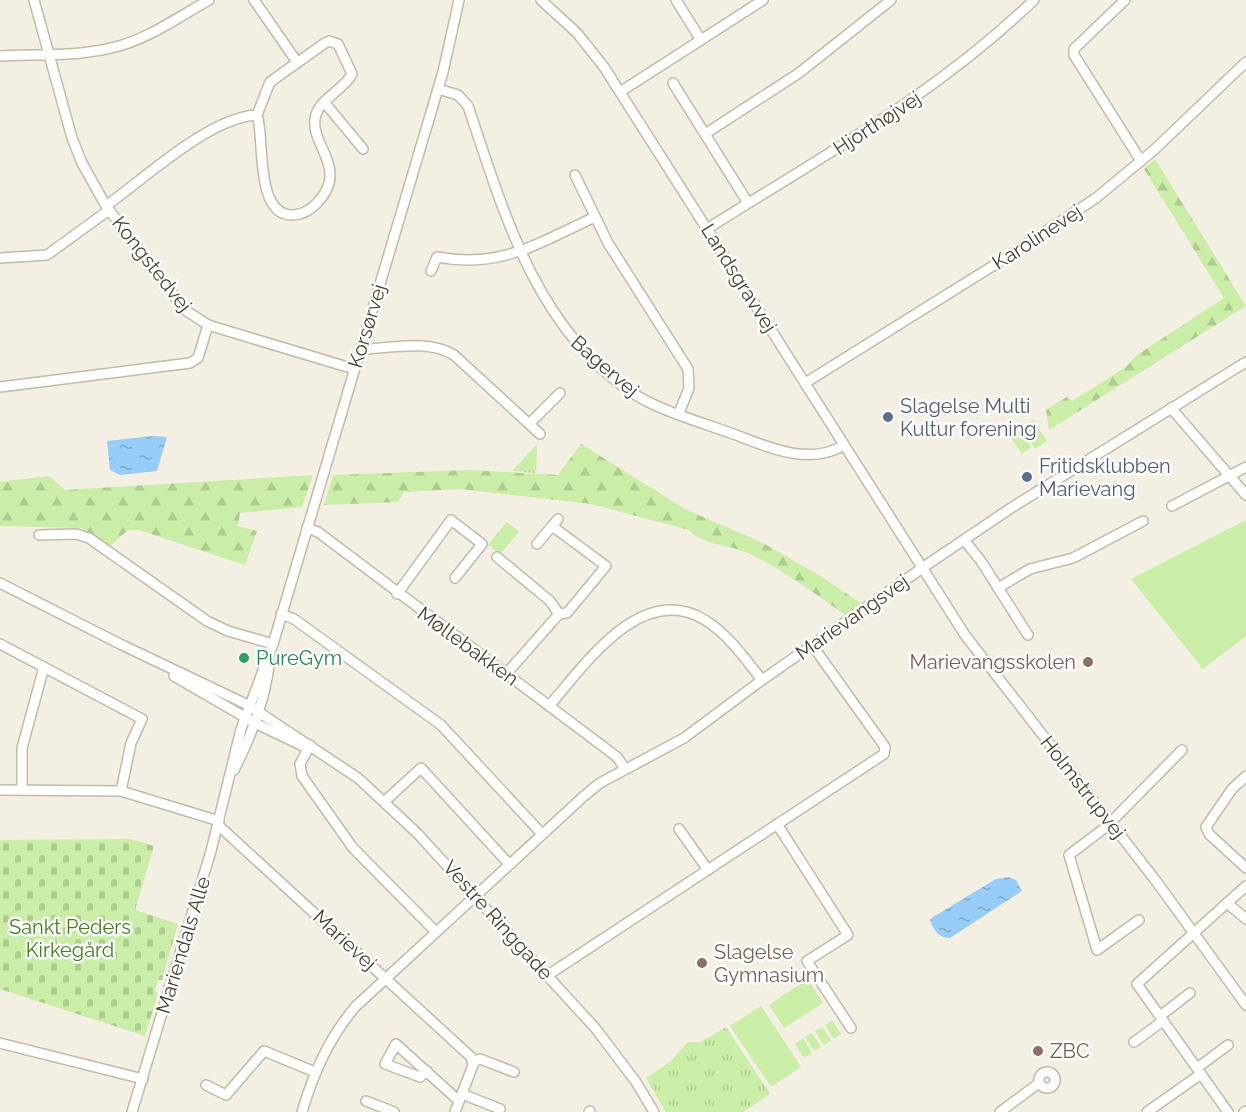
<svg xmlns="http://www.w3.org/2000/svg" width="1246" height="1112" font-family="Raleway,sans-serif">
	<defs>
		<pattern id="forest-firs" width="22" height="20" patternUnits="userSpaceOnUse" patternTransform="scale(1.5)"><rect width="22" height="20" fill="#caeda7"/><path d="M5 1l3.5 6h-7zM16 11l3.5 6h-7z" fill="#afcc90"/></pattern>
		<pattern id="cemetery-stones" width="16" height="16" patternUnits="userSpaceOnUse" patternTransform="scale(1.5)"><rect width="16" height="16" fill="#caeda7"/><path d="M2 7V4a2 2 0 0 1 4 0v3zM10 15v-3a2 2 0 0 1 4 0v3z" fill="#afcc90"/></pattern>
		<pattern id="park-tufts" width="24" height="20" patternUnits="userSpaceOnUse" patternTransform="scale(1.5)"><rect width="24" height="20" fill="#caeda7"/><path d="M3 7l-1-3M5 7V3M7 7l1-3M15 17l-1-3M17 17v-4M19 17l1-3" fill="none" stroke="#afcc90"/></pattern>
		<pattern id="water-ripples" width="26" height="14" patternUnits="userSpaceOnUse" patternTransform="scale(1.5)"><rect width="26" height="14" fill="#97cdf8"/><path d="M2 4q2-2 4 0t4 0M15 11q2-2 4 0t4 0" fill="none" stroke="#7da8c9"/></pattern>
	</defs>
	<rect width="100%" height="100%" fill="#f4efe3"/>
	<g fill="url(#forest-firs)">
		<polygon points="1155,159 1246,306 1049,430 1046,410 1068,396 1072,401 1126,367 1137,355 1224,298 1144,169"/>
		<path d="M 581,444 L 685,509 L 763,543 L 819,575 L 862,604 L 845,615 C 814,593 782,569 748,553 C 728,544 704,546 689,530 L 591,504 L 460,489 L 404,492 L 398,502 L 324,505 L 333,475 L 467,470 L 558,475 Z"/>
		<polygon points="313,475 302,507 240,513 238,526 257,531 245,565 139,530 128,530 110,546 82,528 0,526 0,482 49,476 65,490"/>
	</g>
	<polygon fill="url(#cemetery-stones)" points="130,839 154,846 135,910 178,924 162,980 158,980 155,990 158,994 145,1036 0,989 0,840"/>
	<g fill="url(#park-tufts)">
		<polygon points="537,444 536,473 512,471"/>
		<polygon points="507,522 519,532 500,554 488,545"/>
		<polygon points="726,1027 770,1094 743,1112 666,1112 646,1078 671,1061 688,1042 701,1042"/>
	</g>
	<g fill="#caeda7">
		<polygon points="1033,420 1047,441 1035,449 1021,427"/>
		<polygon points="1019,430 1031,447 1022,454 1010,437"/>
		<polygon points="1246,520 1246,636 1203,669 1131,579"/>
		<polygon points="808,979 823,1003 784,1028 769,1005"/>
		<polygon points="761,1006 801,1067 771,1087 730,1026"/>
		<polygon points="832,1020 841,1034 834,1039 825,1025"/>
		<polygon points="822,1027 831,1040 824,1045 815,1031"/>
		<polygon points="812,1033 821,1047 814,1051 805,1037"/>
		<polygon points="803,1038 812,1053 804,1058 795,1044"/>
	</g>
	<g fill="url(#water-ripples)">
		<polygon points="153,436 167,437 157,471 120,475 110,470 107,441"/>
		<path d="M 1009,877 L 1016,880 L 1022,891 L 950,938 C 939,938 934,931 930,920 L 933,917 L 996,879 Z"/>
	</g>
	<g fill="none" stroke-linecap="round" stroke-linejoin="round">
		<defs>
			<g id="minor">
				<polyline points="34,0 72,138 82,163 106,206 185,310 208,325 354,369"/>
				<polyline points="254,0 297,62"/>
				<polyline points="541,0 577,33 604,67 965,635 1156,881 1246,1005"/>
				<polyline points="676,0 701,40"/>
				<polyline points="1125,0 1074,49 1074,55 1141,161"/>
				<path d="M 0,56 C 39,54 81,57 119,46 C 151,37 180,16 209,0"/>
				<polyline points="673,83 748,203"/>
				<path d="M 438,89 L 458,95 L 468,106 C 503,210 535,327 631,392 C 659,411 704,423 736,435 C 770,448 810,466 844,445"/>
				<polyline points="620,92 763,0"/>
				<polyline points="325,103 363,149"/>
				<polyline points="705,134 799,73 891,0"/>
				<polyline points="575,175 608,243 688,369 689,388 679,413"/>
				<path d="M 106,206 C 145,178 210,117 257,115 C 265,136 254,215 292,215 C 302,215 310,210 316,204 C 324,196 330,186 330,176 C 331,156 312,138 315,119 C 317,100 344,90 352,74 L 338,44 L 329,41 L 325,43 L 270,82 L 257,115"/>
				<path d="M 707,229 C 824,155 934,96 1034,0"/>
				<polyline points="0,258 47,255 109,210"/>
				<path d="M 431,271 L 437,257 C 501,269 538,243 595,217"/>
				<path d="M 361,347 L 368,349 C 396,347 429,340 454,355 L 540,434"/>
				<polyline points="805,383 1004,259 1096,198 1154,150 1246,62"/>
				<polyline points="0,387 190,363 198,358 208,325"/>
				<polyline points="1171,408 1246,495"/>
				<polyline points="529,424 560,393"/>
				<polyline points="1172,506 1246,467"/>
				<polyline points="307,528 318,532 617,757 625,769"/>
				<polyline points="39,535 76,534 89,538 207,621 228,631 273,644"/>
				<polyline points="964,540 981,561 1028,635"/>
				<polyline points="537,544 558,519"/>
				<polyline points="497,557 550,601 559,614 567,613 606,566 552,526"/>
				<polyline points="0,583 120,644 248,705 358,778 417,833 596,1029 636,1082 654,1112"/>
				<polyline points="998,588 1030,569 1073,558 1143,521"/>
				<polyline points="397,594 451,520 482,544 455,578"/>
				<polyline points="281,614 294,619 441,725 542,834"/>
				<polyline points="0,644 142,719 131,743 121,791"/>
				<polyline points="506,674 559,614"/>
				<polyline points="174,676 255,723 307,748"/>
				<path d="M 549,706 C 585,665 641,581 705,620 C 728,634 746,660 762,680"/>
				<polyline points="310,745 300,764 302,776 353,848 435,931"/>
				<path d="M 234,770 C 252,735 266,698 270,658"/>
				<polyline points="1246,776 1232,789 1206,827 1209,834 1246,868"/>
				<polyline points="0,790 121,791 219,821"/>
				<polyline points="22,790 22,748 44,667"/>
				<polyline points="385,801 421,768 509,864"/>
				<polyline points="777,824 848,935 807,961 851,1028"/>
				<polyline points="218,825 471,1057 473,1065 455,1112"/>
				<polyline points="679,829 708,870"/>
				<polyline points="1227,903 1246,919"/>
				<polyline points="1139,920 1097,950 1069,855 1106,827 1182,750"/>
				<polyline points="548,975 884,754 885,747 812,645"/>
				<polyline points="1160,1016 1190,993"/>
				<polyline points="1134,1042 1163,1021"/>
				<polyline points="0,1043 143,1079"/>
				<polyline points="473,1062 480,1059 514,1072"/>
				<polyline points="1197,1068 1228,1045"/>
				<polyline points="427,1071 420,1077 385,1064 396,1044 459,1101"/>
				<circle cx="1047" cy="1080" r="8"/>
				<polyline points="206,1085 226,1095 264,1051 315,1072"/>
				<polyline points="462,1094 500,1109"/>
				<polyline points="366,1101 394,1112"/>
				<polyline points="132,1112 211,851 241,729 273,644 443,72 459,0"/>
				<path d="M 302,1112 C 314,1072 328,1040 355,1007 L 584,796 L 600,783 L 684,738 L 762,680 L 931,562 L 1011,508 L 1246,362"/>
				<polyline points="589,1112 590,1111"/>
				<polyline points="1000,1112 1039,1083"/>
				<polyline points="1147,1112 1201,1074"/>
				<polyline points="1228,1112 1137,984 1246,886"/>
				<polyline points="1244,1112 1246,1111"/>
			</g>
		</defs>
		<use href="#minor" stroke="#c3baa8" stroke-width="12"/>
		<use href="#minor" stroke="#fff" stroke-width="9"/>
	</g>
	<g fill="#5c6f8a" stroke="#fff" stroke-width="2">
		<circle cx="888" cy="417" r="6"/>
		<circle cx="1027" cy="477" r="6"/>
	</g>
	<circle fill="#2e9e5b" stroke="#fff" stroke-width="2" cx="244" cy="658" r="6"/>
	<g fill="#8d6e63" stroke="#fff" stroke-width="2">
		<circle cx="1088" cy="662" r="6"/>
		<circle cx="702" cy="963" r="6"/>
		<circle cx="1038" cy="1051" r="6"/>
	</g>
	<g text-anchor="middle" stroke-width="5" stroke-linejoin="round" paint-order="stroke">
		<g font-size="20" fill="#463f32" stroke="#fff">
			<text transform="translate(877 123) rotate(-33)" y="7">Hjorthøjvej</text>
			<text transform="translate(1037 237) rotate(-33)" y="7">Karolinevej</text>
			<text transform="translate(152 264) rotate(52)" y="7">Kongstedvej</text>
			<text transform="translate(739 278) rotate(58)" y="7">Landsgravvej</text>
			<text transform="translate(367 326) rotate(-73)" y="7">Korsørvej</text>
			<text transform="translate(605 366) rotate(41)" y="7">Bagervej</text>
			<text transform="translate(852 617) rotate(-35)" y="7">Marievangsvej</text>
			<text transform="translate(468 646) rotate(36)" y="7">Møllebakken</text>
			<text transform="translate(1083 787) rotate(52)" y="7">Holmstrupvej</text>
			<text transform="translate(498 920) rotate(48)" y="7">Vestre Ringgade</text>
			<text transform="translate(345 940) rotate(43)" y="7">Marievej</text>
			<text transform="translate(183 945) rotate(-73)" y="7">Mariendals Alle</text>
		</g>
		<g font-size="20" fill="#4e5e75" stroke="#fff" text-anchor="start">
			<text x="900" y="413">Slagelse Multi<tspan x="900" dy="23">Kultur forening</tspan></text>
			<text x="1039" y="473">Fritidsklubben<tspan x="1039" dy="23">Marievang</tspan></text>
		</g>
		<g font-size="20" fill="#27864d" stroke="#fff" text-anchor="start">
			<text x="256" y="665">PureGym</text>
		</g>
		<g font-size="20" fill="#785e54" stroke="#fff" text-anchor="start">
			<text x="1076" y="669" text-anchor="end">Marievangsskolen</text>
			<text x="714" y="959">Slagelse<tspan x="714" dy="23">Gymnasium</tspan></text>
			<text x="1050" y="1058">ZBC</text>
		</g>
		<g font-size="20" fill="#407e20" stroke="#fff">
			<text x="70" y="934">Sankt Peders<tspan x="70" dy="23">Kirkegård</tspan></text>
		</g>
	</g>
</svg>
